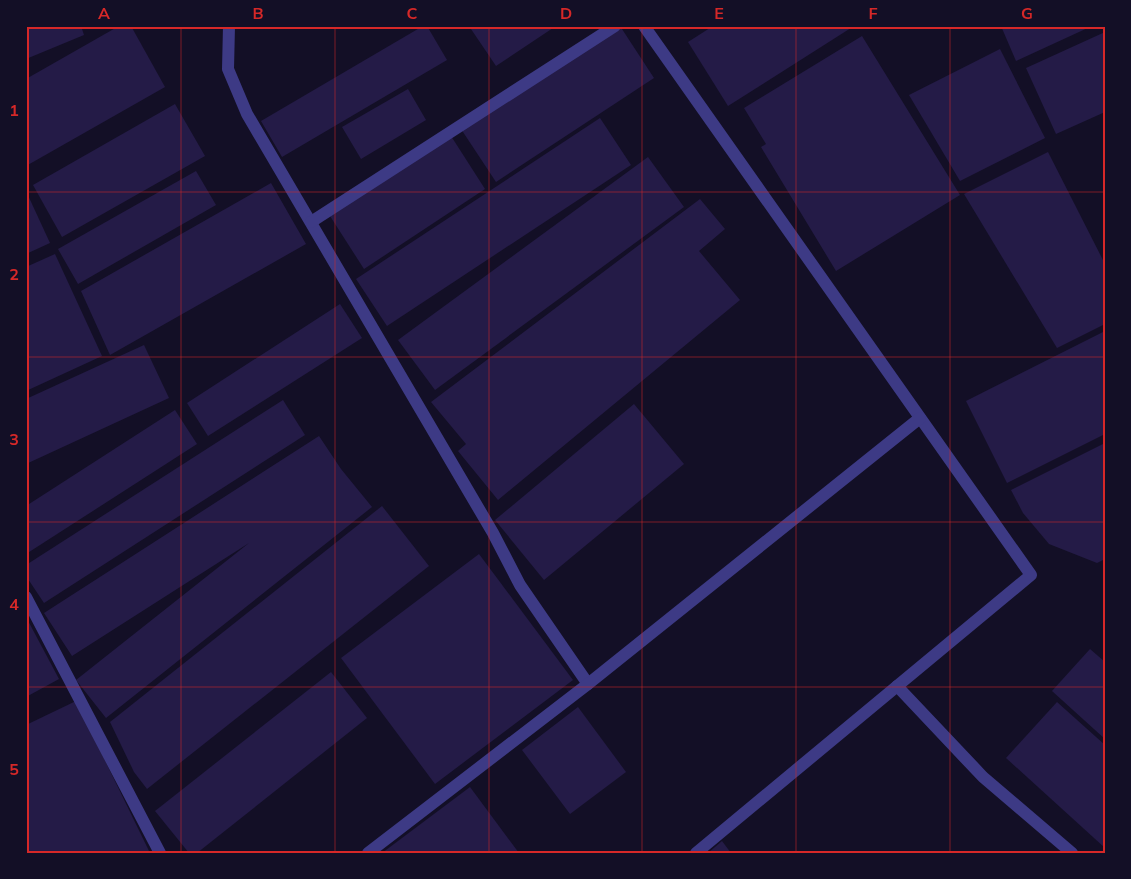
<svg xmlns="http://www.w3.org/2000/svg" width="1131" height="879" font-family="Mulish,sans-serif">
	<rect width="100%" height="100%" fill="#130f26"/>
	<g fill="#241b47">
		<polygon points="26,26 81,26 84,35 26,59"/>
		<polygon points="119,26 131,26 165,87 26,166 26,79"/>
		<polygon points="423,26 427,26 447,60 282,157 261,121"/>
		<polygon points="474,26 556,26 496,66 471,29"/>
		<polygon points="620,26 654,78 496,182 461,129"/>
		<polygon points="713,26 854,26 728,106 688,42"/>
		<polygon points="1001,26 1092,26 1016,61"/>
		<polygon points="1105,32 1105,112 1056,134 1026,68"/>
		<polygon points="862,36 960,195 836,271 761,147 766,144 744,108"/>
		<polygon points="1000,49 1045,138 960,181 909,95"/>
		<polygon points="408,89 426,120 361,159 342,127"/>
		<polygon points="175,104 205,156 62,237 33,185"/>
		<polygon points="600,118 631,165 387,326 356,279"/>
		<polygon points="451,136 485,189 364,269 330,216"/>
		<polygon points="1048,152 1105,264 1105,324 1057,348 964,194"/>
		<polygon points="648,157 684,207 435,390 398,340"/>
		<polygon points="196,171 216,205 78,284 58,249"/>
		<polygon points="271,183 306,244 110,355 81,291"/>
		<polygon points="26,191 50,243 26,254"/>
		<polygon points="700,199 725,229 699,251 740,300 498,500 458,451 466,444 431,402"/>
		<polygon points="55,254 102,356 26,391 26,267"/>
		<polygon points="340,304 362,338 208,436 187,403"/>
		<polygon points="1105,331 1105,434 1007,483 966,401"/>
		<polygon points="144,345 169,398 26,464 26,399"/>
		<polygon points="283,400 305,435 44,603 26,576 26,565"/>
		<polygon points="634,404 684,464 544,580 495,520"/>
		<polygon points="175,410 197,444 26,554 26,506"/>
		<polygon points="319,436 341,469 372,507 106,718 76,680 249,543 72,656 44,613"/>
		<polygon points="1105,443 1105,559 1097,563 1049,544 1023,513 1011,490"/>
		<polygon points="382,506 429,566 147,789 134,772 110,722"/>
		<polygon points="479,554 573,680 435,784 341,658"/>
		<polygon points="26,617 59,679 26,697"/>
		<polygon points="1090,649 1105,662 1105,739 1052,691"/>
		<polygon points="331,672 367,718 197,853 189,853 155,811"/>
		<polygon points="76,701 150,853 26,853 26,725"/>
		<polygon points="1057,702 1105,745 1105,848 1006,758"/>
		<polygon points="578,707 626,772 570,814 522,750"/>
		<polygon points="470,787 519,853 382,853"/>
		<polygon points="722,841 731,853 708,853"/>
	</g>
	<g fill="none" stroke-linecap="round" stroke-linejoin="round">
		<g stroke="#3d3a85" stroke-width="12">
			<polyline points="229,26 228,69 247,114 493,533 520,585 588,684"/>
			<polyline points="644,26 1031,575 696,853"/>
			<polyline points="311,222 615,26"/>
			<polyline points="26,597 160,853"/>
			<polyline points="897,686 983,777 1072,853"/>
			<polyline points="368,853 588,684 920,418"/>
		</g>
	</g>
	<path fill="none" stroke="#d62828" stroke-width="1" stroke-opacity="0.55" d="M 181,26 L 181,853M 335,26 L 335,853M 489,26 L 489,853M 642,26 L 642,853M 796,26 L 796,853M 950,26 L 950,853M 26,192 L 1105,192M 26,357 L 1105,357M 26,522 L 1105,522M 26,687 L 1105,687"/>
	<rect width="1131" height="879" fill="none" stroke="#130f26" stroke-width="55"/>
	<rect x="28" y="28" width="1076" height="824" fill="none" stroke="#d62828" stroke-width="2"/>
	<g font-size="16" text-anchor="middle" font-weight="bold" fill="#d62828">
		<text x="104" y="19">A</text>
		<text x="258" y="19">B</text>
		<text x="412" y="19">C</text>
		<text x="566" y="19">D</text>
		<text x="719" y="19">E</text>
		<text x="873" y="19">F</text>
		<text x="1027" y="19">G</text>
		<text x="14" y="116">1</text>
		<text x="14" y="280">2</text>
		<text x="14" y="445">3</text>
		<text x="14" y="610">4</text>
		<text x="14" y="775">5</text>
	</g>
</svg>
